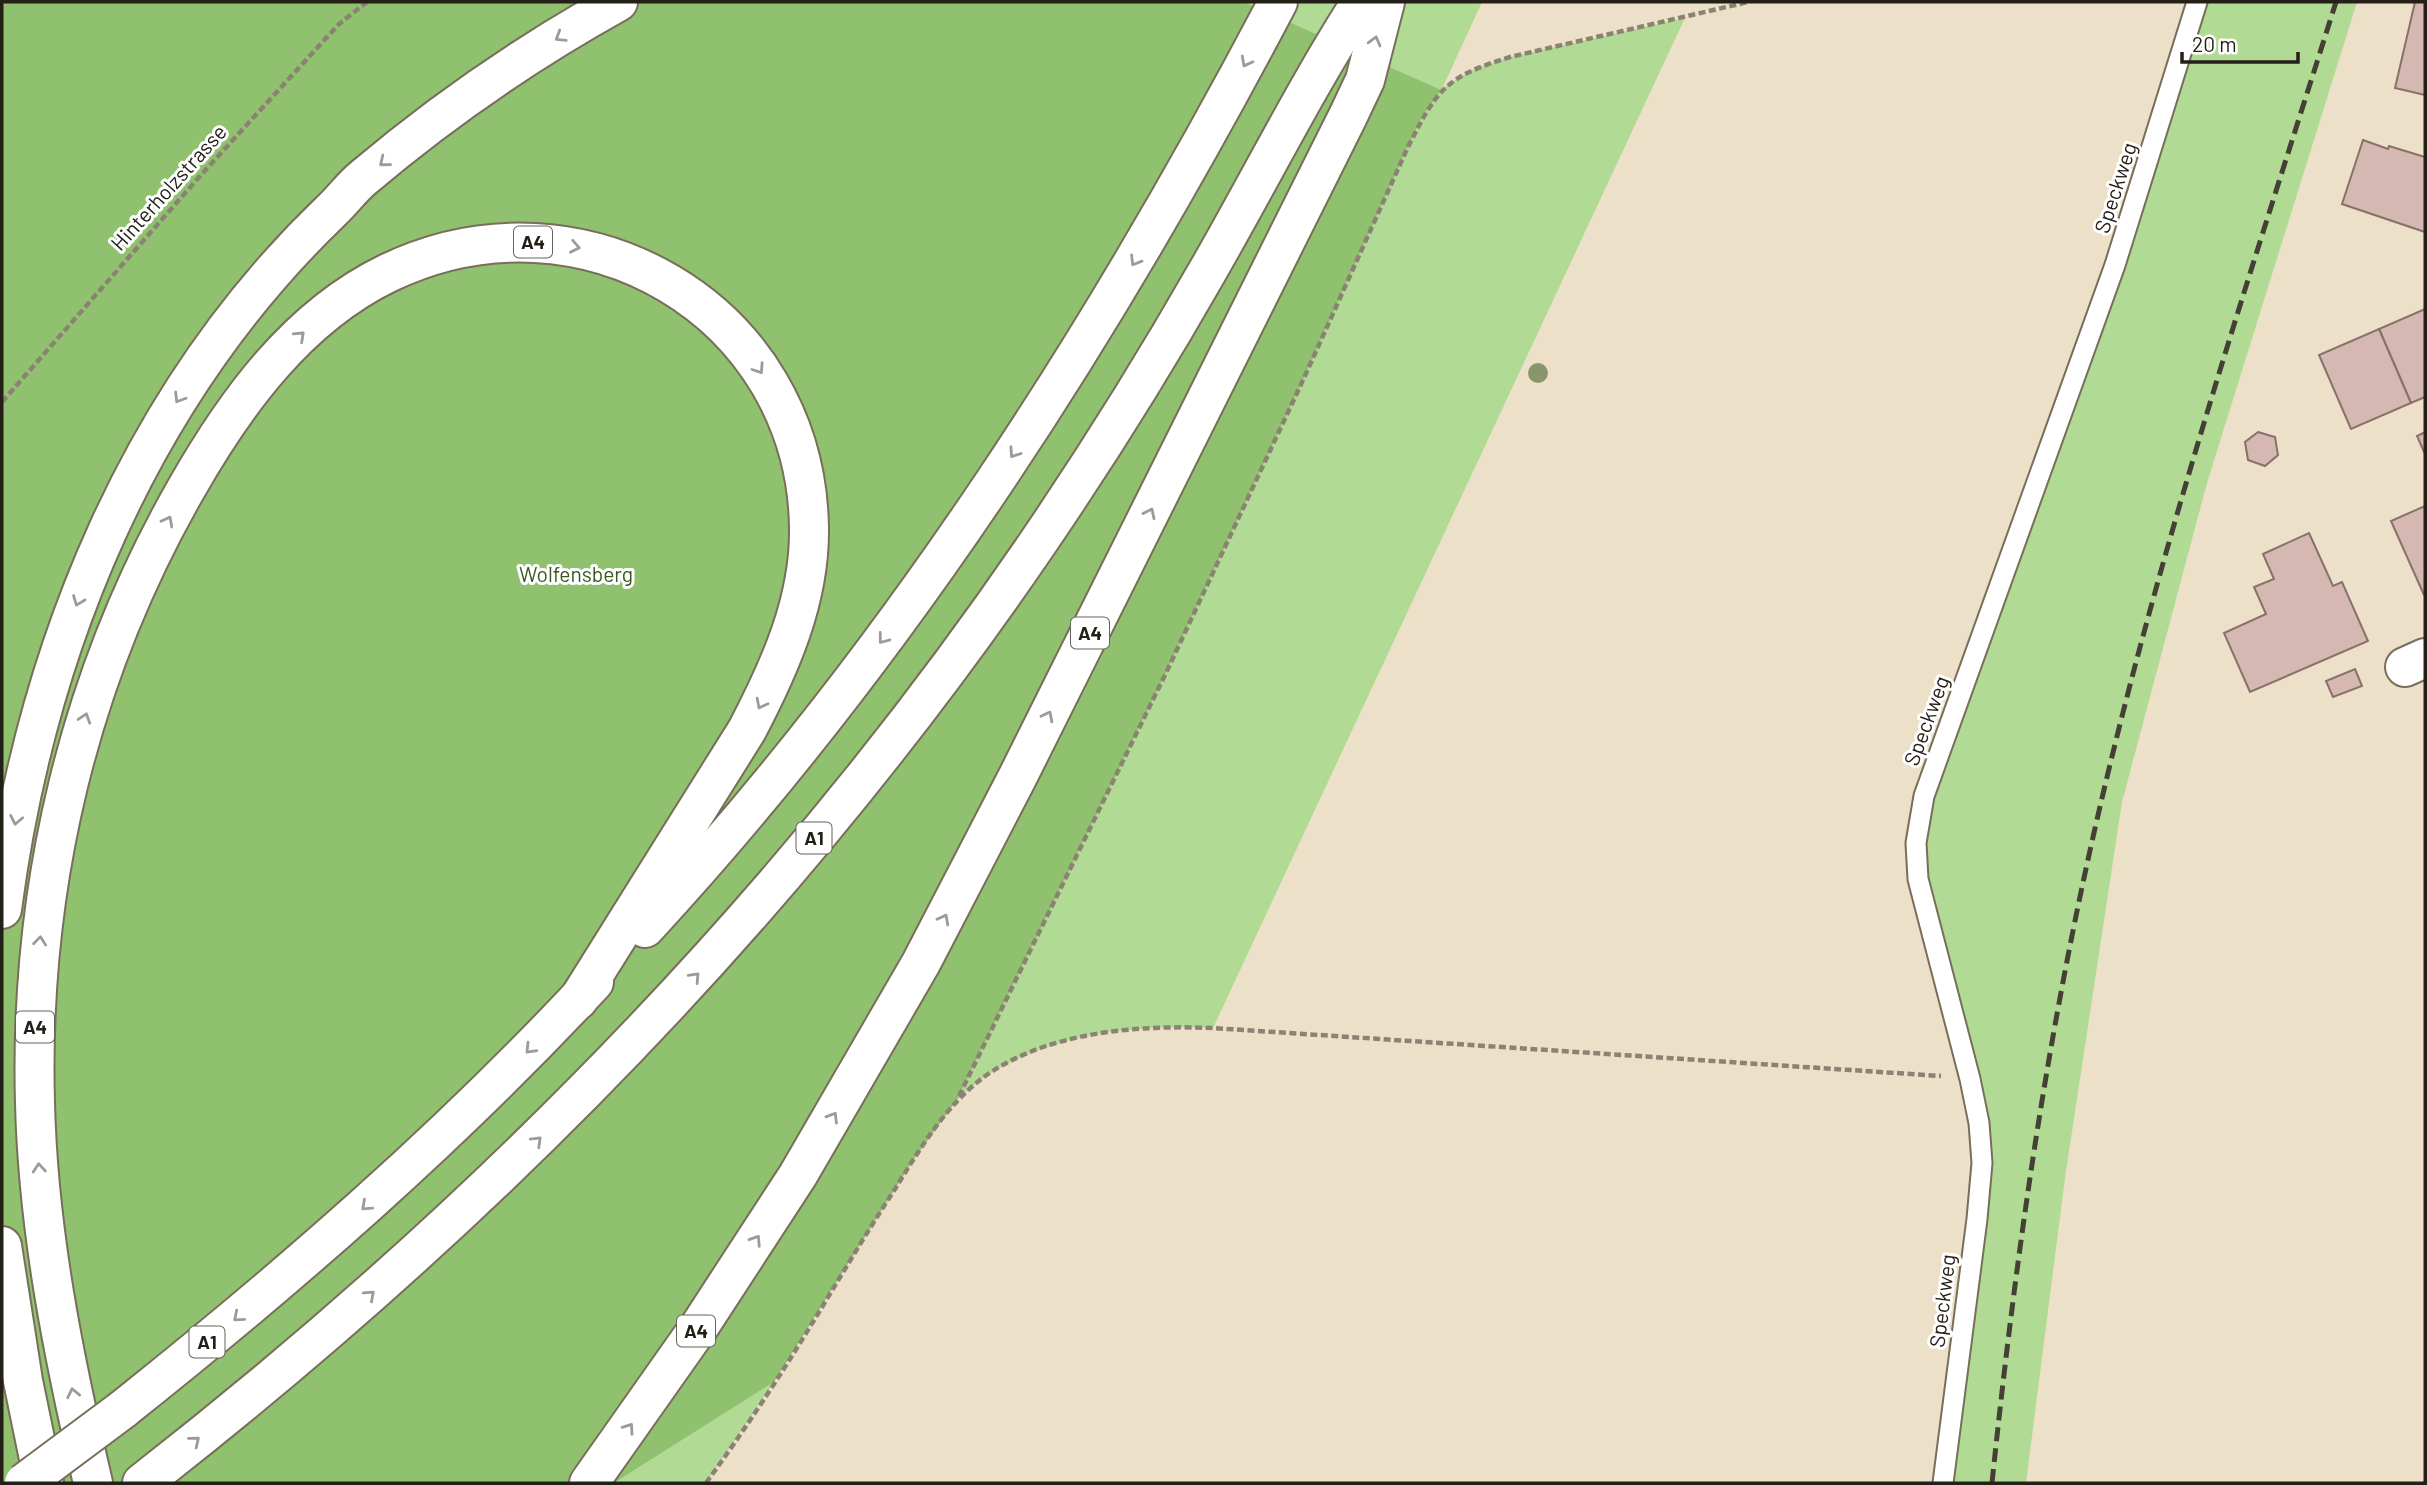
<svg xmlns="http://www.w3.org/2000/svg" width="2427" height="1485" font-family="Barlow,sans-serif">
	<rect width="100%" height="100%" fill="#ece0c9"/>
	<g fill="#b1db95">
		<path d="M 1244,2 L 1482,2 L 1442,89 C 1478,60 1524,54 1568,44 C 1607,35 1646,27 1685,18 L 1213,1028 C 1137,1025 1058,1032 991,1073 C 979,1080 968,1091 957,1100 L 1166,673 L 1304,378 L 1407,149 L 1422,117 L 1440,90 Z"/>
		<polygon points="2197,2 2357,2 2207,483 2122,802 2065,1178 2026,1483 1943,1483 1982,1163 1916,843"/>
		<polygon points="774,1382 706,1483 614,1483"/>
	</g>
	<polygon fill="#90c16e" points="2,2 1244,2 1441,90 1422,117 1407,149 1304,378 1166,673 957,1100 912,1162 774,1382 614,1483 2,1483"/>
	<g fill="#d4b8b1" stroke="#89706a" stroke-width="2">
		<polygon points="2415,2 2425,2 2425,95 2395,88"/>
		<polygon points="2363,140 2388,149 2389,146 2425,157 2425,232 2342,204"/>
		<polygon points="2425,309 2425,397 2411,403 2379,329"/>
		<polygon points="2379,329 2411,403 2351,429 2319,355"/>
		<polygon points="2258,432 2275,437 2278,455 2265,466 2248,460 2245,442"/>
		<polygon points="2425,432 2425,454 2417,436"/>
		<polygon points="2425,506 2425,595 2424,595 2391,521"/>
		<polygon points="2309,533 2333,586 2342,582 2368,641 2250,692 2224,633 2266,614 2254,587 2274,579 2263,554"/>
		<polygon points="2355,669 2362,686 2333,697 2326,681"/>
	</g>
	<g fill="none" stroke-linecap="round" stroke-linejoin="round">
		<defs>
			<polyline id="service" points="1943,1483 1977,1219 1982,1163 1979,1123 1970,1079 1918,879 1916,843 1924,796 2115,265 2197,2"/>
			<polyline id="minor" points="2405,667 2425,658"/>
			<g id="motorway">
				<path d="M 2,909 C 36,649 139,395 331,211 C 342,201 351,188 363,178 C 441,112 528,52 618,2"/>
				<path d="M 645,928 C 900,652 1104,333 1278,2"/>
				<polyline points="2,1246 23,1381 44,1483"/>
				<path d="M 122,1410 C 288,1278 449,1138 594,982"/>
				<path d="M 93,1483 C 64,1359 38,1231 35,1103 C 29,887 79,676 186,489 C 235,403 297,317 388,273 C 581,180 806,310 809,528 C 810,600 780,667 747,730 L 578,1000"/>
				<path d="M 142,1483 C 486,1215 790,906 1037,544 C 1097,456 1154,365 1207,272 C 1259,182 1305,89 1361,2"/>
				<polyline points="589,1483 701,1324 798,1175 921,963 1018,776 1348,116 1365,80 1385,2"/>
			</g>
		</defs>
		<use href="#service" stroke="#786e59" stroke-width="23"/>
		<use href="#minor" stroke="#786e59" stroke-width="42"/>
		<use href="#motorway" stroke="#786e59" stroke-width="42"/>
		<g stroke="#8b8273" stroke-width="4.5" stroke-dasharray="7 3.5" stroke-linecap="butt">
			<polyline points="2,402 200,176 339,24 367,2"/>
			<path d="M 959,1096 L 1166,673 L 1304,378 L 1407,149 C 1437,89 1445,77 1510,57 L 1748,2"/>
			<path d="M 706,1483 C 749,1424 790,1361 828,1297 C 850,1261 872,1224 895,1189 C 921,1147 947,1103 988,1074 C 1052,1031 1139,1025 1213,1028 L 1941,1076"/>
		</g>
		<use href="#service" stroke="#fff" stroke-width="19"/>
		<use href="#minor" stroke="#fff" stroke-width="38"/>
		<use href="#motorway" stroke="#fff" stroke-width="38"/>
		<path stroke="#454036" stroke-width="5" stroke-dasharray="14 7" stroke-linecap="butt" d="M 1992,1483 C 2014,1272 2043,1063 2089,855 C 2153,566 2247,284 2336,2"/>
		<defs>
			<polyline id="motorway-bridge" points="24,1483 122,1410"/>
		</defs>
		<use href="#motorway-bridge" stroke="#786e59" stroke-width="42" stroke-linecap="butt"/>
		<use href="#motorway-bridge" stroke="#fff" stroke-width="38"/>
	</g>
	<circle fill="#8a956c" cx="1538" cy="373" r="10"/>
	<defs><path id="oneway-chevron" d="M-2-3.5L2.5 0L-2 3.5" fill="none" stroke-width="1.6" stroke-linecap="round" stroke-linejoin="round" transform="scale(1.75)"/></defs>
	<g stroke="#9c9b97">
		<use href="#oneway-chevron" transform="translate(560 37) rotate(148)"/>
		<use href="#oneway-chevron" transform="translate(1375 41) rotate(-75)"/>
		<use href="#oneway-chevron" transform="translate(1246 62) rotate(118)"/>
		<use href="#oneway-chevron" transform="translate(384 162) rotate(141)"/>
		<use href="#oneway-chevron" transform="translate(575 247) rotate(11)"/>
		<use href="#oneway-chevron" transform="translate(1135 261) rotate(121)"/>
		<use href="#oneway-chevron" transform="translate(300 336) rotate(-43)"/>
		<use href="#oneway-chevron" transform="translate(759 369) rotate(56)"/>
		<use href="#oneway-chevron" transform="translate(179 398) rotate(122)"/>
		<use href="#oneway-chevron" transform="translate(1014 453) rotate(124)"/>
		<use href="#oneway-chevron" transform="translate(1150 513) rotate(-64)"/>
		<use href="#oneway-chevron" transform="translate(168 521) rotate(-62)"/>
		<use href="#oneway-chevron" transform="translate(78 601) rotate(111)"/>
		<use href="#oneway-chevron" transform="translate(883 639) rotate(127)"/>
		<use href="#oneway-chevron" transform="translate(761 704) rotate(117)"/>
		<use href="#oneway-chevron" transform="translate(1048 716) rotate(-63)"/>
		<use href="#oneway-chevron" transform="translate(85 718) rotate(-72)"/>
		<use href="#oneway-chevron" transform="translate(16 820) rotate(101)"/>
		<use href="#oneway-chevron" transform="translate(944 919) rotate(-62)"/>
		<use href="#oneway-chevron" transform="translate(40 941) rotate(-84)"/>
		<use href="#oneway-chevron" transform="translate(695 977) rotate(-47)"/>
		<use href="#oneway-chevron" transform="translate(530 1049) rotate(134)"/>
		<use href="#oneway-chevron" transform="translate(833 1117) rotate(-59)"/>
		<use href="#oneway-chevron" transform="translate(537 1141) rotate(-44)"/>
		<use href="#oneway-chevron" transform="translate(39 1168) rotate(-95)"/>
		<use href="#oneway-chevron" transform="translate(366 1206) rotate(138)"/>
		<use href="#oneway-chevron" transform="translate(756 1240) rotate(-57)"/>
		<use href="#oneway-chevron" transform="translate(370 1295) rotate(-42)"/>
		<use href="#oneway-chevron" transform="translate(238 1317) rotate(140)"/>
		<use href="#oneway-chevron" transform="translate(73 1393) rotate(-102)"/>
		<use href="#oneway-chevron" transform="translate(629 1428) rotate(-55)"/>
		<use href="#oneway-chevron" transform="translate(195 1441) rotate(-39)"/>
	</g>
	<g text-anchor="middle" stroke-width="6" stroke-linejoin="round" paint-order="stroke">
		<g fill="#fff" stroke="#66635d" stroke-width="2">
			<rect x="514" y="226.5" width="38" height="31" rx="5"/>
			<rect x="1071" y="617.5" width="38" height="31" rx="5"/>
			<rect x="796.5" y="822.5" width="35" height="31" rx="5"/>
			<rect x="16" y="1011.5" width="38" height="31" rx="5"/>
			<rect x="677" y="1315.5" width="38" height="31" rx="5"/>
			<rect x="189.5" y="1326.5" width="35" height="31" rx="5"/>
		</g>
		<g font-size="19" font-weight="bold" fill="#242018">
			<text x="533" y="249">A4</text>
			<text x="1090" y="640">A4</text>
			<text x="814" y="845">A1</text>
			<text x="35" y="1034">A4</text>
			<text x="696" y="1338">A4</text>
			<text x="207" y="1349">A1</text>
		</g>
		<g font-size="21" fill="#242018" stroke="#fff">
			<text transform="translate(169 188) rotate(-48)" y="7">Hinterholzstrasse</text>
			<text transform="translate(2116 188) rotate(-72)" y="7">Speckweg</text>
			<text transform="translate(1927 721) rotate(-70)" y="7">Speckweg</text>
			<text transform="translate(1943 1301) rotate(-83)" y="7">Speckweg</text>
		</g>
		<g font-size="21" fill="#395820" stroke="#fff">
			<text x="576" y="582">Wolfensberg</text>
		</g>
	</g>
	<rect width="2427" height="1485" fill="none" stroke="#242018" stroke-width="7"/>
	<path d="M2182 52v10h116v-10" fill="none" stroke="#242018" stroke-width="3.5"/>
	<text x="2192" y="52" font-size="21" fill="#242018" stroke="#ffffff" stroke-width="5" paint-order="stroke">20 m</text>
</svg>
